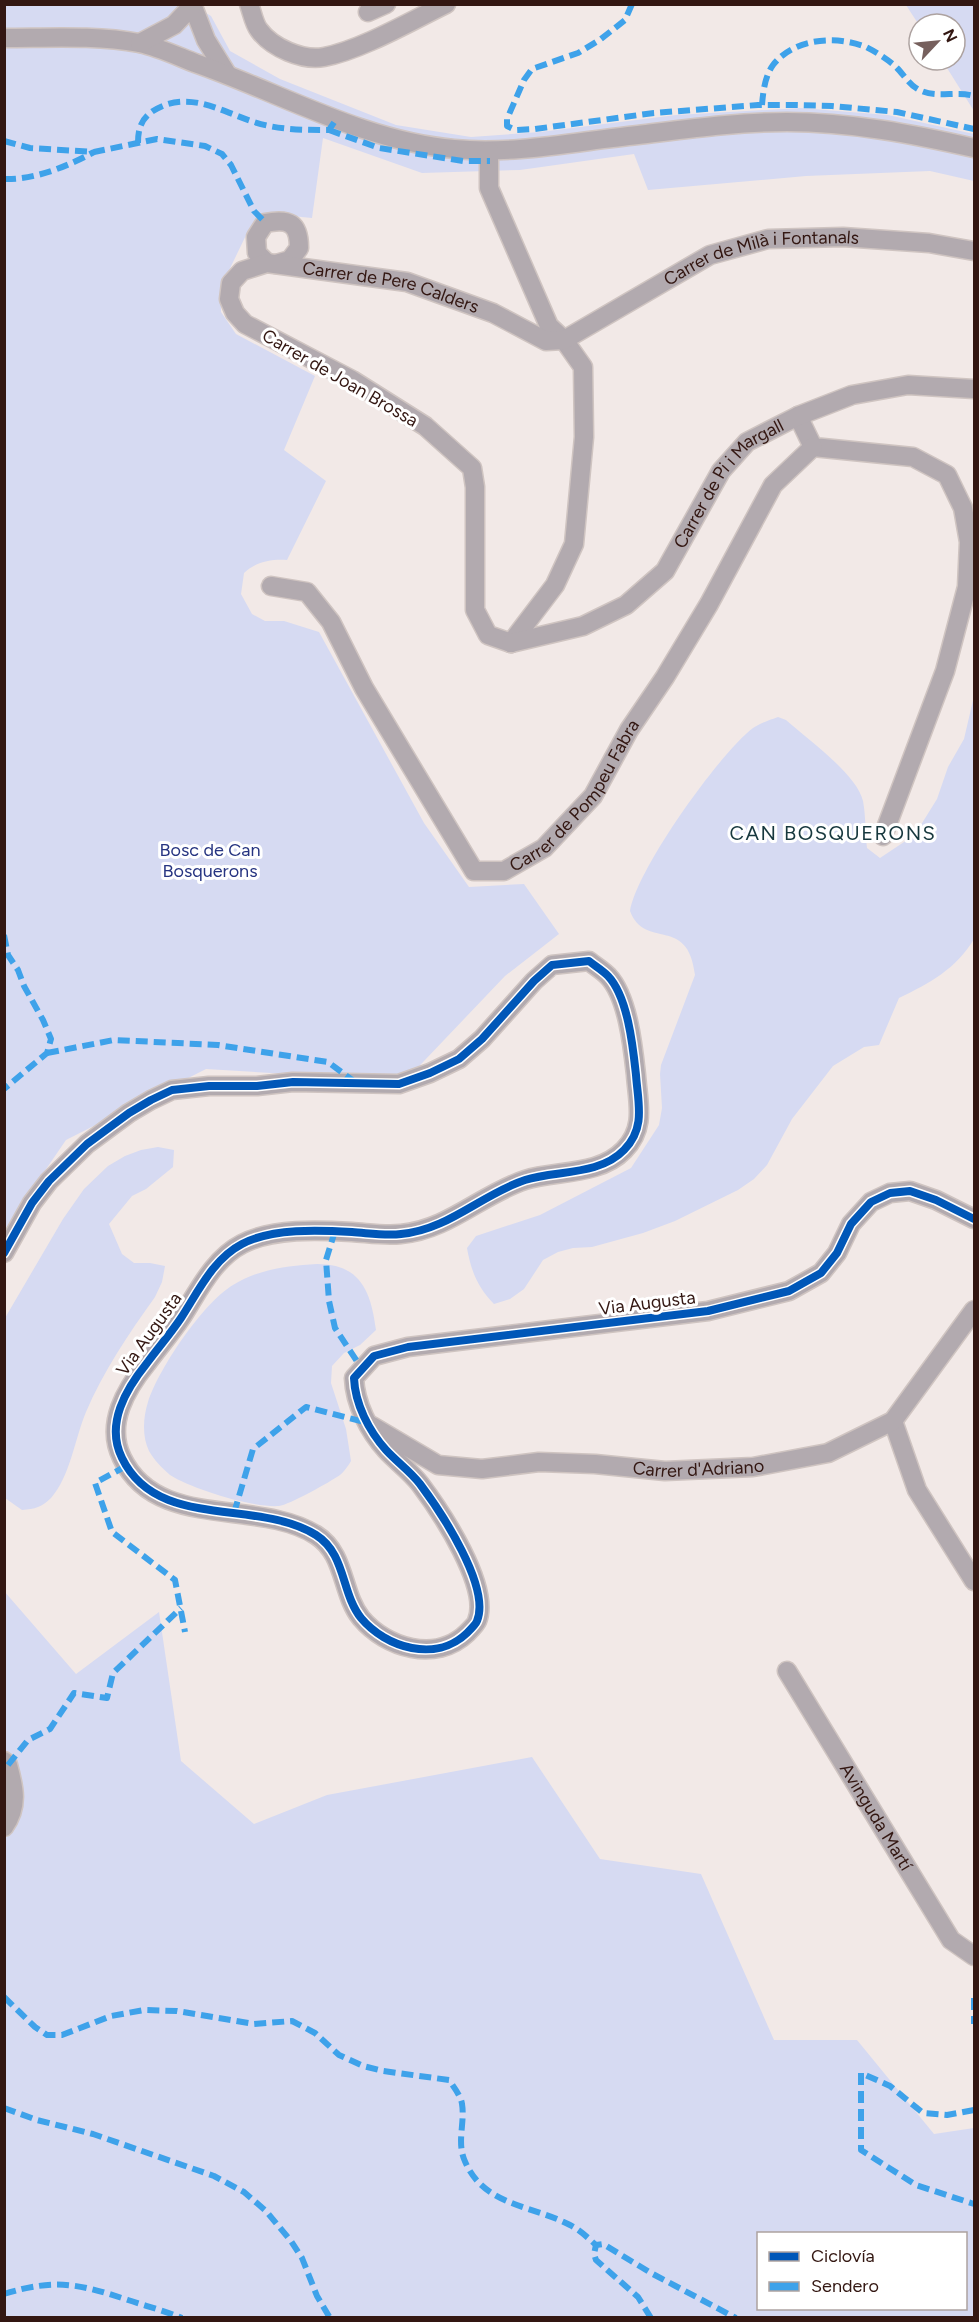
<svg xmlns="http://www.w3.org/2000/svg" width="979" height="2322" font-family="Figtree,sans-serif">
	<rect width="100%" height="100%" fill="#f2e9e7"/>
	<g fill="#d6daf2" fill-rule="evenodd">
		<path d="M 5,5 L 193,5 L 211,16 L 230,51 L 280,79 L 396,125 L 471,137 L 540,132 L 676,115 L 800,108 L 888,115 L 974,134 L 974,181 L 930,171 L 806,176 L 648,190 L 634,154 L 520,170 L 422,173 L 323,138 L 312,218 L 271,214 L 250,227 L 221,287 L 221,312 L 236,334 L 315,376 L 284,450 L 326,481 L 287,560 C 270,559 256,562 244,573 L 241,594 L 252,614 L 265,621 L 284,621 L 319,632 L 424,823 L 469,887 L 524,884 L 559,934 L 505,976 L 405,1081 L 206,1069 L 66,1140 L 5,1229 Z"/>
		<polygon points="906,5 974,5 974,111 942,60 955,60 955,24 919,25"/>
		<path d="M 974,696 L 974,939 C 956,969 930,983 899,998 L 879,1045 L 864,1047 L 833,1066 L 792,1119 L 767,1165 L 754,1179 L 738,1190 L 675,1221 L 643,1233 L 592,1247 L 573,1248 L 558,1252 L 543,1260 L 524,1289 L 510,1299 L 494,1304 C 478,1288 471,1271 467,1248 L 476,1236 L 540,1215 L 631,1168 L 659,1125 L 662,1108 L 660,1074 L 661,1065 L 695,975 C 688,914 645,951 630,911 C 637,869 719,754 753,728 C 760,723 770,720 778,717 L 786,720 C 807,739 857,774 863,801 C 866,817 865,833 867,848 L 880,858 L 907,840 L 919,828 L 937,799 L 948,767 L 964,739 Z"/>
		<path d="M 158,1147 L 174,1150 L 173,1167 L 146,1189 L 132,1196 L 109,1224 L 122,1254 L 134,1263 L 150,1263 L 165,1266 L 162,1282 L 155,1297 C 129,1333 103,1372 86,1412 C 75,1438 70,1477 51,1498 C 42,1507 35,1509 22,1510 L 5,1498 L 5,1318 L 63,1219 L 84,1189 L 108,1166 L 125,1156 L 141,1150 Z"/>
		<path d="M 317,1264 C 361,1264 371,1292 376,1330 L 360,1345 L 344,1353 L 332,1366 L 331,1383 L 346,1429 L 351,1461 C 348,1466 344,1472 340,1475 C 330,1482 289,1505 279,1506 C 253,1508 192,1489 170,1475 C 162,1468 154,1460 149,1451 C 142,1436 143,1418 148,1402 C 159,1368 203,1303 233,1285 C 259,1269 287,1266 317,1264 Z"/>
		<path d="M 4,1591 L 76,1674 L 159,1612 L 181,1761 L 254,1824 L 327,1795 L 532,1757 L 600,1859 L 701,1874 L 774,2040 L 857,2040 L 934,2134 L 974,2128 L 974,2317 L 5,2317 ZM 758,2234 L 966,2234 L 966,2308 L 758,2308 Z"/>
	</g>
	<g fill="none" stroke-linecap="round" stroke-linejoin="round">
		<defs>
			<g id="minor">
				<polyline points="192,4 206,40 227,74"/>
				<path d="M 249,4 C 252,12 254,24 259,30 C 272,48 303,61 324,57 C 361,50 411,21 446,4"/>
				<polyline points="368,12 386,4"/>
				<path d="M 4,38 C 47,38 97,35 139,43 C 158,47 177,56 195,63 C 281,93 363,141 454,149 C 515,155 578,141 638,135 C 688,129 737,122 787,122 C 850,122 913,134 974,148"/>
				<polyline points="140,43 174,25 192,6"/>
				<polyline points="489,151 489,188 549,326 564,340 583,367 584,437 574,544 555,585 511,643"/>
				<path d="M 267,263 L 257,253 L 256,237 L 265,223 C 289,218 299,223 299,248 L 290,260 L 276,264"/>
				<polyline points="798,416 813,447 913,457 947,475 963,508 969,542 967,587 945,671 883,836"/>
				<path id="s1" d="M 271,586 L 307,592 L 331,622 L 364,688 L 474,871 L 504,871 L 544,848 L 593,796 L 629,730 L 665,677 L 709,604 L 773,485 L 813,447"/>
				<path id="s2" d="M 511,643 L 488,635 L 475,610 L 475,487 L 472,468 L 425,426 L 352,380 L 245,324 L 235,313 L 229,299 L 231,283 L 242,271 L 267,263 L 407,282 L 493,313 L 546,341 L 564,340 L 710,255 L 768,239 L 843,237 L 929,243 L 974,251"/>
				<path id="s3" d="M 511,643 L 583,626 L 626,605 L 665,571 L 721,471 L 747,442 L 798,416 L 852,395 L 908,385 L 974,389"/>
				<path d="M 4,1253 L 32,1203 L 49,1181 L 87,1144 L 129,1113 L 151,1100 L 172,1090 L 209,1086 L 257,1086 L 293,1082 L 399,1084 L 430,1073 L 459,1059 L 482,1039 L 534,981 L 552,965 L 589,961 C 595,966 602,970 608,976 C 628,997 633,1047 636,1075 C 638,1103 646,1128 624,1150 C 599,1176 556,1170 525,1180 C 482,1194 448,1230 401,1234 C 385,1236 368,1233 352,1232 C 319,1230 272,1228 242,1244 C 213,1259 198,1292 181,1318 C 171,1333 158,1348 147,1363 C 126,1389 105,1424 122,1458 C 157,1531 257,1498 316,1535 C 346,1554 341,1593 361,1618 C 386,1648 436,1663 467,1633 C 469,1631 476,1624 477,1621 C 491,1587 441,1512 420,1484 C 410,1471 397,1462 386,1450 C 369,1431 355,1404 354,1378 L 374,1356 L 408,1347 L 708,1311 L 789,1291 L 821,1273 L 837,1253 L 851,1224 L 871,1202 L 890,1193 L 910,1191 L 936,1200 L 974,1219"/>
				<polyline points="893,1421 917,1490 974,1581"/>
				<path id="s4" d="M 372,1426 L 438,1465 L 482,1469 L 539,1462 L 595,1464 L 665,1471 L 753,1467 L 828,1453 L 893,1421 L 974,1310"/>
				<path id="s5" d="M 787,1671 L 951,1940 L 974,1956"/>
				<path d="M 4,1761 L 8,1765 C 14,1787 19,1806 4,1827"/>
			</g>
		</defs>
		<use href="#minor" stroke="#cfc4c1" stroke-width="21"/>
		<use href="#minor" stroke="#b2aaaf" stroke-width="18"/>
		<g stroke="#3ea2ea" stroke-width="6" stroke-dasharray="12 6" stroke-linecap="butt">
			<polyline points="632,4 625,20 601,39 578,53 532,69 524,80 507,119 507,126 515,130 535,129 654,113 758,105 796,105 832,106 897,112 974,129"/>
			<path d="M 762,105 C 763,92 765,76 773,65 C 794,38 836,35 866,47 C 876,52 889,60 897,68 C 903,74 909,84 916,88 C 934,100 955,90 974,96"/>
			<polyline points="329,130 379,148 463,161 490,161"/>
			<polyline points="4,141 30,148 94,152 157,139 205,146 222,154 231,165 254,211 266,223"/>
			<path d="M 138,143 C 138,129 141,119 153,111 C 193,86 229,118 269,126 C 289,130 309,130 329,130 L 337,118"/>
			<path d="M 4,179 C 35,180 68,166 94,152"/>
			<polyline points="4,935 8,955 18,970 24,986 43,1020 51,1039 47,1053 4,1089"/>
			<polyline points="47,1053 114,1040 218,1045 328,1062 355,1082"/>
			<polyline points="335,1231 326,1260 329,1301 335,1328 362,1369"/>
			<polyline points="126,1466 95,1483 112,1532 175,1580 185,1632"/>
			<polyline points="234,1513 253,1449 306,1407 368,1423"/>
			<polyline points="8,1765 28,1740 50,1729 74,1693 107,1698 113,1673 181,1608"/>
			<path d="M 4,1997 L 35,2027 L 47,2035 L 62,2035 L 111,2016 L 144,2010 L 177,2011 L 254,2024 L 292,2021 L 315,2033 L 339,2055 L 363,2066 L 383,2071 L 449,2080 C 453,2086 461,2096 462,2104 C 465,2122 457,2141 464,2159 C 482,2206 532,2205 570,2225 C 580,2230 588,2238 596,2245"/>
			<polyline points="974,1998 974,2024"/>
			<polyline points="4,2108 37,2120 93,2134 214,2176 244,2192 266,2211 291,2241 302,2258 317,2296 330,2318"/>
			<polyline points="974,2110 947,2115 923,2113 890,2086 861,2073 861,2150 916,2185 974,2204"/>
			<path d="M 4,2294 C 56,2278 79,2284 128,2300 C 146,2306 165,2311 182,2318"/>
			<polyline points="651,2318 638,2297 596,2260 594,2254 596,2245 603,2244 651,2273 736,2318"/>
		</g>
		<defs>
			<path id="cycleway" d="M 4,1253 L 32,1203 L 49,1181 L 87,1144 L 129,1113 L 151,1100 L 172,1090 L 209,1086 L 257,1086 L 293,1082 L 399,1084 L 430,1073 L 459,1059 L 482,1039 L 534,981 L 552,965 L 589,961 C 595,966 602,970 608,976 C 628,997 633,1047 636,1075 C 638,1103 646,1128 624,1150 C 599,1176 556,1170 525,1180 C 482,1194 448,1230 401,1234 C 385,1236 368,1233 352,1232 C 319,1230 272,1228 242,1244 C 213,1259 198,1292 181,1318 C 171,1333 158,1348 147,1363 C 126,1389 105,1424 122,1458 C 157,1531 257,1498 316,1535 C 346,1554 341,1593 361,1618 C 386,1648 436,1663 467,1633 C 469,1631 476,1624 477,1621 C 491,1587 441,1512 420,1484 C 410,1471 397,1462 386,1450 C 369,1431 355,1404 354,1378 L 374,1356 L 408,1347 L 708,1311 L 789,1291 L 821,1273 L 837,1253 L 851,1224 L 871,1202 L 890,1193 L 910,1191 L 936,1200 L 974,1219"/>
		</defs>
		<use href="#cycleway" stroke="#fff" stroke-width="11"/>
		<use href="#cycleway" stroke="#0057b8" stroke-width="8"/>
	</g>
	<g text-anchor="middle" stroke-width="6" stroke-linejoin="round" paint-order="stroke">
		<g font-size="18" fill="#331712" stroke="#fff">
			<text dy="6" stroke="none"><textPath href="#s2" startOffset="1083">Carrer de Milà i Fontanals</textPath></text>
			<text dy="6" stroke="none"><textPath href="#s2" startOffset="680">Carrer de Pere Calders</textPath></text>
			<text transform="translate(340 378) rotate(30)" y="6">Carrer de Joan Brossa</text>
			<text dy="6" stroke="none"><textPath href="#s3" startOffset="284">Carrer de Pi i Margall</textPath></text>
			<text dy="6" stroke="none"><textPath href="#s1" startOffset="498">Carrer de Pompeu Fabra</textPath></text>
			<text transform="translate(647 1303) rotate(-7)" y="6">Via Augusta</text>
			<text transform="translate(149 1334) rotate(-54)" y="6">Via Augusta</text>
			<text dy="6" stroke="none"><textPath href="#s4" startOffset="338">Carrer d'Adriano</textPath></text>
			<text dy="6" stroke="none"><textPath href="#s5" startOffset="171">Avinguda Martí</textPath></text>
		</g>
		<g font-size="18" fill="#263481" stroke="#fff">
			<text x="210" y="856">Bosc de Can<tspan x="210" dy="21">Bosquerons</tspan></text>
		</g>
		<g font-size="20" letter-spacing="1.5" fill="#17383e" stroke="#fff">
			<text x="833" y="840">CAN BOSQUERONS</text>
		</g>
	</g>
	<rect width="979" height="2322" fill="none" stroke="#331712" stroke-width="12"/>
	<rect x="757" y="2232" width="210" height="78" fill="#ffffff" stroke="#ada2a0" stroke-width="1.5"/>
	<rect x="769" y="2252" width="30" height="9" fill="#0057b8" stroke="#ada2a0" stroke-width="1.5"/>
	<text x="811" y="2262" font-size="18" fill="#331712">Ciclovía</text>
	<rect x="769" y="2282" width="30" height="9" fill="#3ea2ea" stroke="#ada2a0" stroke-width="1.5"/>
	<text x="811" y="2292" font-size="18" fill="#331712">Sendero</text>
	<g transform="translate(937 42) rotate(64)"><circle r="28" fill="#ffffff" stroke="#ada2a0" stroke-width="1.5"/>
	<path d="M0-4.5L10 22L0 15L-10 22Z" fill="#76605d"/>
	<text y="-9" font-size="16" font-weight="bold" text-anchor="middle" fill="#331712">N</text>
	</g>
</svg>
